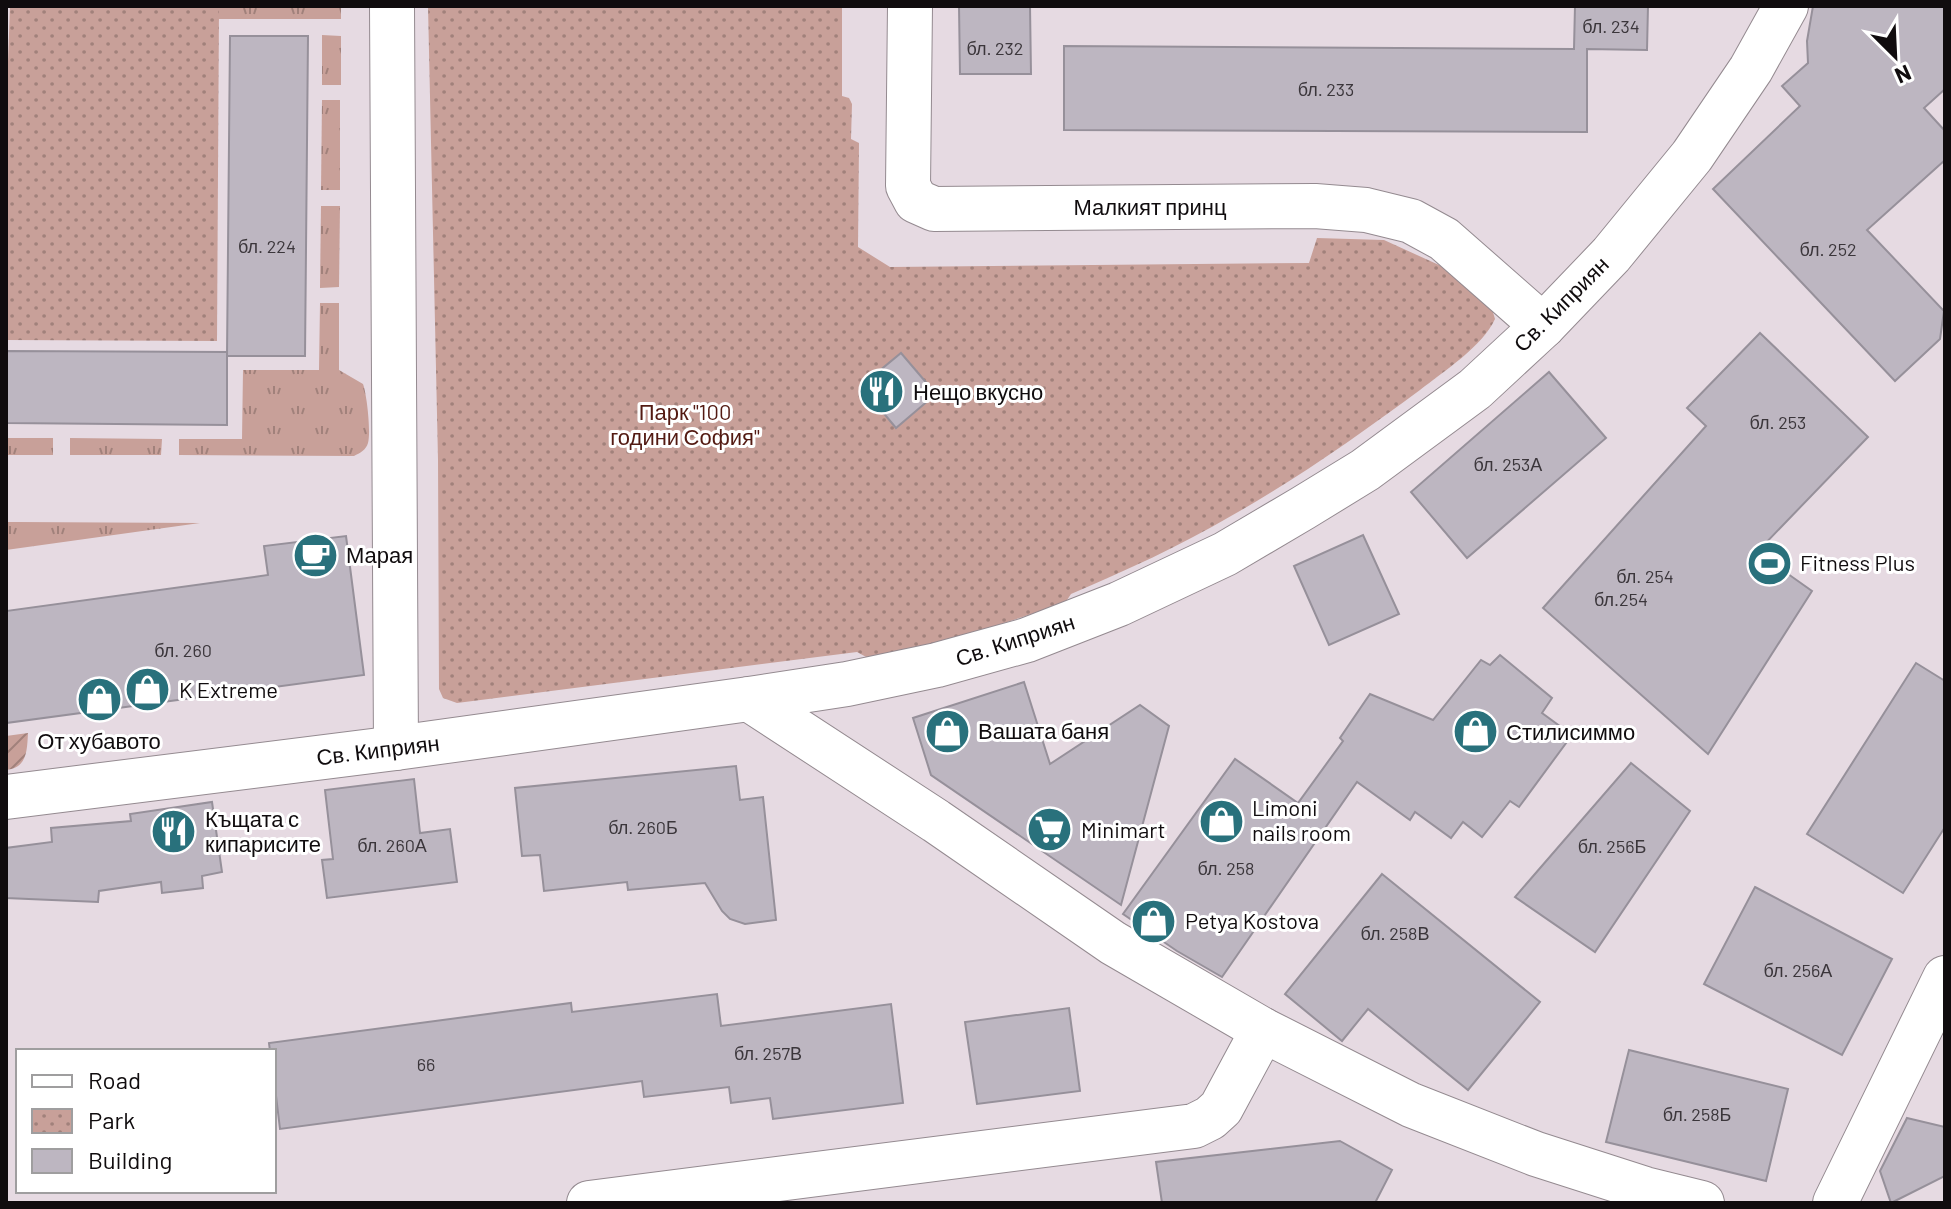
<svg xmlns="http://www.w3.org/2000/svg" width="1951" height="1209" font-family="Barlow,sans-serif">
	<defs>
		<pattern id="grass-tufts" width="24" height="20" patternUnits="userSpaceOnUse" patternTransform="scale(2)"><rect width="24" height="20" fill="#c8a099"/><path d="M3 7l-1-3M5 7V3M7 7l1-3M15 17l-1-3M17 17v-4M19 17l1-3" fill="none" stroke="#a1817b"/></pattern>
		<pattern id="park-dots" width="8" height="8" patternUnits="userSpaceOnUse" patternTransform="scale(2)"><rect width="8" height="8" fill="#c8a099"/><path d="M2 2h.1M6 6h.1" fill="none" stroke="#a1817b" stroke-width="1.8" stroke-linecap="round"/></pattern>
		<pattern id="garden-furrows" width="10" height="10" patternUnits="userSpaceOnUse" patternTransform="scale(2)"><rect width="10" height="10" fill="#c8a099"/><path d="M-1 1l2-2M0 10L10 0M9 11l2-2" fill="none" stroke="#a1817b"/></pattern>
	</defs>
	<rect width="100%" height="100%" fill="#e6dae2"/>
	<g fill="url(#grass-tufts)">
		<rect x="170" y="6" width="171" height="13"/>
		<polygon points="322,35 341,36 341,85 322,85"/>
		<polygon points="322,100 340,100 340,190 321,190"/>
		<polygon points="321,206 340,206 339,287 320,288"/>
		<path d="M 320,303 L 339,303 L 339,370 L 363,384 C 367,395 371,432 368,443 C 366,450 360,453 354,456 L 179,455 L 179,439 L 242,439 L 243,370 L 319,370 Z"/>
		<rect x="6" y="438" width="47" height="17"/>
		<polygon points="70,438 162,439 161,455 70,455"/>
		<polygon points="6,522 18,522 200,523 6,550"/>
	</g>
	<g fill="url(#park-dots)">
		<polygon points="10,6 219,6 217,341 6,340 6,117"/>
		<path d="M 428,6 L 842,6 L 842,96 L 849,98 L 852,104 L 851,139 L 859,143 L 858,247 L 890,267 L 1309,263 L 1317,238 L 1384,240 L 1450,270 L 1492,309 L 1495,319 C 1483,346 1443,372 1420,390 C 1359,435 1297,479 1231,516 C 1180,546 1125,571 1071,594 L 1065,603 L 931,647 L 868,658 L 857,652 L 457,703 L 443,698 L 439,689 L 438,459 Z"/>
	</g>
	<path fill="url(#garden-furrows)" d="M 28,733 C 27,751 27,768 6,770 L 6,736 Z"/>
	<g fill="#bdb6c1" stroke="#96909a" stroke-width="2">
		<polygon points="959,6 1030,6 1031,74 960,74"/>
		<polygon points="1575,6 1648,6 1647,50 1587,49 1587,132 1064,130 1064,46 1574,49"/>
		<polygon points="1813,6 1945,6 1945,89 1924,108 1945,131 1945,160 1867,230 1944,311 1940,339 1895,381 1713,189 1800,106 1782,86 1808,63 1807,41"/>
		<polygon points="230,36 308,36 305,356 227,356"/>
		<polygon points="1760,333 1868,437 1757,552 1812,591 1708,754 1543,608 1706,426 1687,408"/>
		<polygon points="6,351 227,352 227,425 6,423"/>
		<polygon points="901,353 936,394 896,428 861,386"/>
		<polygon points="1549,372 1606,438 1467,558 1411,492"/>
		<polygon points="1363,535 1399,614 1329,645 1294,566"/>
		<polygon points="346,536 364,675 6,723 6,611 268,575 264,546"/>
		<polygon points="1500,655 1552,698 1542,713 1572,735 1519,807 1510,801 1482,837 1463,822 1451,838 1415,812 1410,820 1357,782 1222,977 1177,951 1123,914 1235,759 1298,803 1343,741 1340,738 1370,694 1433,720 1481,660 1490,665"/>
		<polygon points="1916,663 1945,681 1945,827 1903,893 1807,834"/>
		<polygon points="1024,682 1050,764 1140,705 1169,726 1121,905 931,775 913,718"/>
		<polygon points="1631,763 1690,811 1595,952 1515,897"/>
		<polygon points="736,766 740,800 763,797 776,920 745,924 730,919 722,911 705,883 628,890 627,882 544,891 540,855 522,856 515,788"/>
		<polygon points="414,779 420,833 450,829 457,882 327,898 322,860 333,859 325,790"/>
		<polygon points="212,802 222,872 202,876 203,888 162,893 161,882 99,891 98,902 6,898 6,848 52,842 51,828 131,821 130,814"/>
		<polygon points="1382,874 1540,1002 1468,1090 1368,1009 1342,1041 1285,994"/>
		<polygon points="1755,887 1892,959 1842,1055 1704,984"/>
		<polygon points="717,994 721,1026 891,1004 903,1103 773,1119 770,1098 731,1103 729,1087 644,1097 642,1081 280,1129 274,1079 274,1051 270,1051 269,1043 571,1003 572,1012"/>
		<polygon points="1069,1008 1080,1091 977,1104 965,1022"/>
		<polygon points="1629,1050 1788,1089 1766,1181 1606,1142"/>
		<polygon points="1907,1118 1945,1127 1945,1176 1891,1203 1880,1171"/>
		<polygon points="1340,1141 1392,1170 1375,1203 1162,1203 1156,1162"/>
	</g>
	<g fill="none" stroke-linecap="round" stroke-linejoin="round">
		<defs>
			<g id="minor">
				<polyline points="392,6 396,748"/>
				<polyline points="910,6 908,186 916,201 934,209 1315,206 1366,210 1411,221 1444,239 1543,326"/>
				<polyline points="749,699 936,821 1113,943 1263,1030 1411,1105 1536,1154 1645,1189 1702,1203"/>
				<polyline points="589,1203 1194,1126 1210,1118 1221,1108 1263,1030"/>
				<polyline points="1835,1203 1945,978"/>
			</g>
			<polyline id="tertiary" points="6,797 396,748 749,699 847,684 937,665 1027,640 1119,604 1225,554 1303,508 1365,470 1475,389 1543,326 1611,255 1692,156 1751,69 1786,6"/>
		</defs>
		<use href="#minor" stroke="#948a90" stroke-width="46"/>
		<use href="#tertiary" stroke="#948a90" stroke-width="46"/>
		<use href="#minor" stroke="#fff" stroke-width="44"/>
		<use href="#tertiary" stroke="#fff" stroke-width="44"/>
	</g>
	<defs>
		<symbol id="restaurant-disc" viewBox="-11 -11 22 22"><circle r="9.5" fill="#29717c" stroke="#fff"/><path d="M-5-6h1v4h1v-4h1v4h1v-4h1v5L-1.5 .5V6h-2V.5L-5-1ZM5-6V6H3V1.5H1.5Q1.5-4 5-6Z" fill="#fff"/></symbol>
		<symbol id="cafe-disc" viewBox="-11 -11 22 22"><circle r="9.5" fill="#29717c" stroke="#fff"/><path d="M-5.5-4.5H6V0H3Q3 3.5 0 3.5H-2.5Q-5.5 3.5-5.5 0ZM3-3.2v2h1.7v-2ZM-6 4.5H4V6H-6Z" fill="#fff"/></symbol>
		<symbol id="stadium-disc" viewBox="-11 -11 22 22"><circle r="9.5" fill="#29717c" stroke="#fff"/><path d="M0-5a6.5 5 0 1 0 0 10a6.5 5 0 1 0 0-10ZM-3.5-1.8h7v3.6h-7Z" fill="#fff"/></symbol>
		<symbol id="shop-disc" viewBox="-11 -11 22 22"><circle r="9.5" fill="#29717c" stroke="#fff"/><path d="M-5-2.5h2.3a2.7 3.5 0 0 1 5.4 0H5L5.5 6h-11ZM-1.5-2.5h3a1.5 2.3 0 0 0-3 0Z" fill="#fff"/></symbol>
		<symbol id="supermarket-disc" viewBox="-11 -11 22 22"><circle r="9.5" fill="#29717c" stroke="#fff"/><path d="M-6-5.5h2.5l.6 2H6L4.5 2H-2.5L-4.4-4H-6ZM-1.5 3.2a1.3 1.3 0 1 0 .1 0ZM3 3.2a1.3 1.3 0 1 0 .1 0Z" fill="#fff"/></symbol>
	</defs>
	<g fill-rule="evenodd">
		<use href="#restaurant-disc" x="856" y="366" width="51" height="51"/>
		<use href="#cafe-disc" x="290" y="530" width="51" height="51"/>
		<use href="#stadium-disc" x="1744" y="538" width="51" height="51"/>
		<use href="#shop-disc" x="122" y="664" width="51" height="51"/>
		<use href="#shop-disc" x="74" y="674" width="51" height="51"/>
		<use href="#shop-disc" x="922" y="706" width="51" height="51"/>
		<use href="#shop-disc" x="1450" y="706" width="51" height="51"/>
		<use href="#shop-disc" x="1196" y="796" width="51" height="51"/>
		<use href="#supermarket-disc" x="1024" y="804" width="51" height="51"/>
		<use href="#restaurant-disc" x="148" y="806" width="51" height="51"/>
		<use href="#shop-disc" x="1128" y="896" width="51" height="51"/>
	</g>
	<g text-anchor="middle" stroke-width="6" stroke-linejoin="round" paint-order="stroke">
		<g font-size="18" fill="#3b363b">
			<text x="1611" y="33">бл. 234</text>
			<text x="995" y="55">бл. 232</text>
			<text x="1326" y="96">бл. 233</text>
			<text x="267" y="253">бл. 224</text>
			<text x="1828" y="256">бл. 252</text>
			<text x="1778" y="429">бл. 253</text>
			<text x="1508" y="471">бл. 253А</text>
			<text x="1645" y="583">бл. 254</text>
			<text x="1621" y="606">бл.254</text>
			<text x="183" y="657">бл. 260</text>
			<text x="643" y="834">бл. 260Б</text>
			<text x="392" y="852">бл. 260А</text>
			<text x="1612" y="853">бл. 256Б</text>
			<text x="1226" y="875">бл. 258</text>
			<text x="1395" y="940">бл. 258В</text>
			<text x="1798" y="977">бл. 256А</text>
			<text x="768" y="1060">бл. 257В</text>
			<text x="426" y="1071">66</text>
			<text x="1697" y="1121">бл. 258Б</text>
		</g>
		<g font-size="22" fill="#100c0e" stroke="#fff">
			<text x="1150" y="215">Малкият принц</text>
			<text transform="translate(1561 304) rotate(-45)" y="8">Св. Киприян</text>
			<text transform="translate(1015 640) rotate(-18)" y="8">Св. Киприян</text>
			<text transform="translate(378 750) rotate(-7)" y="8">Св. Киприян</text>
		</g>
		<g font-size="22" fill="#100c0e" stroke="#fff" text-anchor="start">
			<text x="913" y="400">Нещо вкусно</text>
			<text x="346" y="563">Марая</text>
			<text x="1800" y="571">Fitness Plus</text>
			<text x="179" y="698">K Extreme</text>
			<text x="978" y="739">Вашата баня</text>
			<text x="1506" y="740">Стилисиммо</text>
			<text x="99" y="749" text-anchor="middle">От хубавото</text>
			<text x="1252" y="816">Limoni<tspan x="1252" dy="25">nails room</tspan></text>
			<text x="205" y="827">Къщата с<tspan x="205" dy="25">кипарисите</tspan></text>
			<text x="1081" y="838">Minimart</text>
			<text x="1185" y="929">Petya Kostova</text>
		</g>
		<g font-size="22" fill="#531a12" stroke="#fff">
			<text x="685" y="420">Парк "100<tspan x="685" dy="25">години София"</tspan></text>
		</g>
	</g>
	<rect width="1951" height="1209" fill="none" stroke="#100c0e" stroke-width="16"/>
	<rect x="16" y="1049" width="260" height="144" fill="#ffffff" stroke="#9f9e9f" stroke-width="2"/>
	<rect x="32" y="1075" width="40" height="12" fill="#ffffff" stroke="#9f9e9f" stroke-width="2"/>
	<text x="88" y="1089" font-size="24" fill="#100c0e">Road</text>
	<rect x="32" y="1109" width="40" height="24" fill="url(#park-dots)" stroke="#9f9e9f" stroke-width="2"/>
	<text x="88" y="1129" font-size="24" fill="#100c0e">Park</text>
	<rect x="32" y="1149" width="40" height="24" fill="#bdb6c1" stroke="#9f9e9f" stroke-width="2"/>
	<text x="88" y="1169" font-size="24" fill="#100c0e">Building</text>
	<g transform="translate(1895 56) rotate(156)" stroke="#ffffff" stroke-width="6" paint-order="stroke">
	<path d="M0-6L14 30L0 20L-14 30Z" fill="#100c0e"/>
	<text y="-12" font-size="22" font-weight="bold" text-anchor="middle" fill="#100c0e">N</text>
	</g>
</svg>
